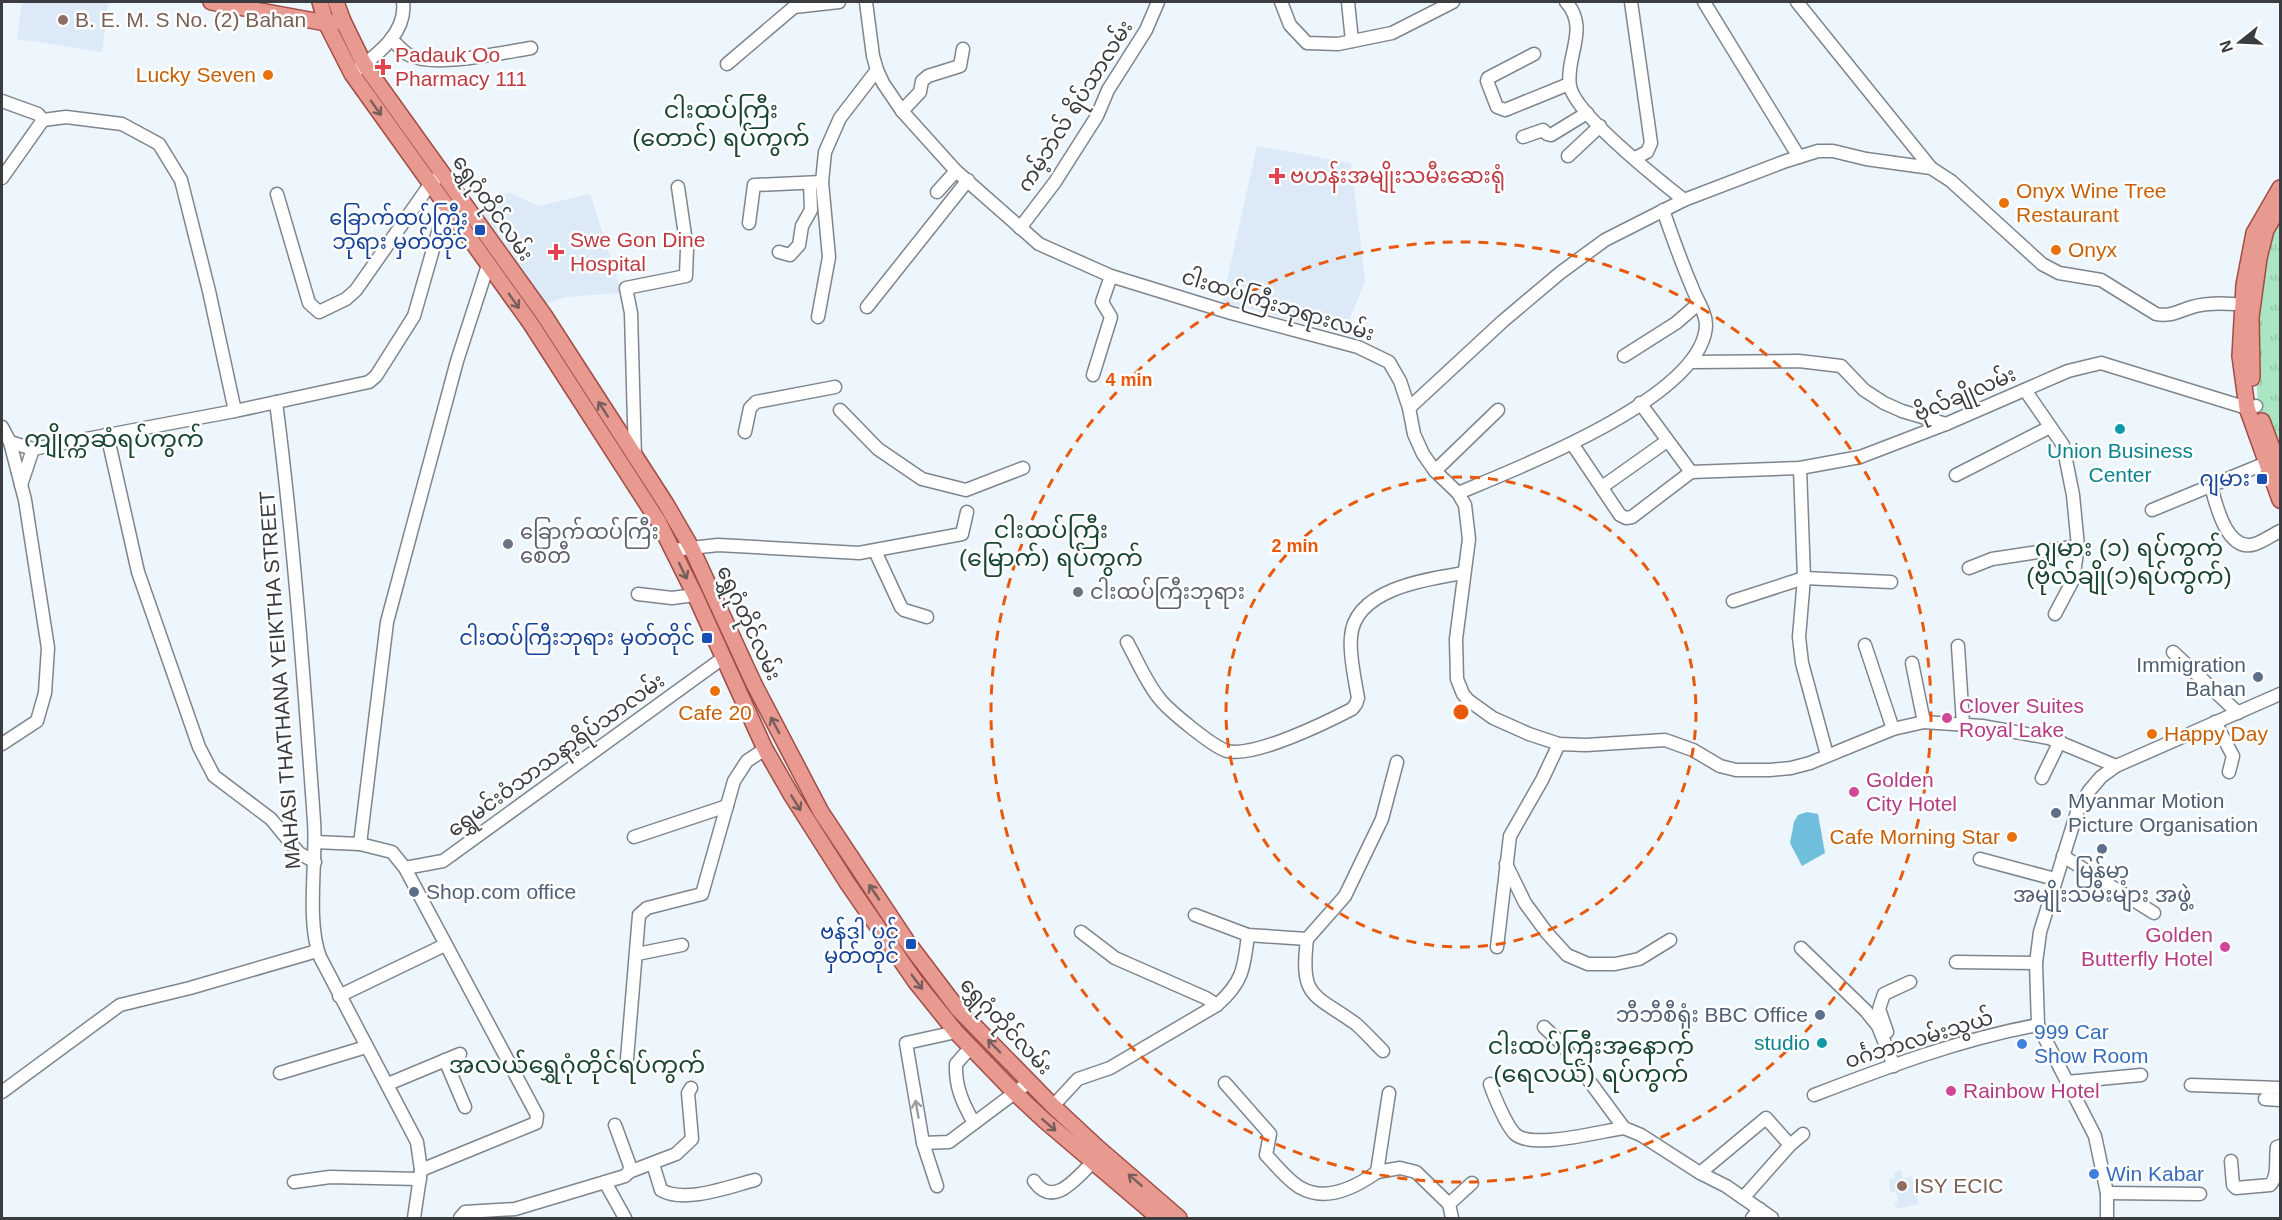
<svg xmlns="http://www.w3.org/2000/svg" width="2282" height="1220" font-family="Helvetica,'Noto Sans Myanmar',sans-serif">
	<defs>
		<pattern id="grass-tufts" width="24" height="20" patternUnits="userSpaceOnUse" patternTransform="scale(1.5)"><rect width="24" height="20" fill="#aae5c4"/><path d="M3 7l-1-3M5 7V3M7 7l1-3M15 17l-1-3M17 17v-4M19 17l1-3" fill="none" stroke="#93c5a9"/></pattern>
	</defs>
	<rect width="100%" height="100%" fill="#edf5fd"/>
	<g fill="#dce9f7">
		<polygon points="22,2 109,2 102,52 17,39"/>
		<polygon points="1257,146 1351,163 1365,281 1344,333 1222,302"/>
		<polygon points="509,192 538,206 590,194 622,293 566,297 540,306 475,210"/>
		<polygon points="1901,1170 1902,1179 1912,1176 1919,1204 1897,1209 1894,1204 1898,1202 1896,1191 1890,1193 1889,1180 1895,1178 1894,1173"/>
	</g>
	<polygon fill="url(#grass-tufts)" points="2280,216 2280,457 2258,403 2253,339 2268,235"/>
	<polygon fill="#6fbfdc" points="1807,812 1818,814 1825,853 1802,866 1790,843 1794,822 1798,815"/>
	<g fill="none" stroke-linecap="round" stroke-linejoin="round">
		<defs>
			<g id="minor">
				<polyline points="866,2 873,56 877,70 883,83 902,111 956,171 1039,244 1111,276 1231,313 1358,347 1389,362 1400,381 1409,408 1414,434 1423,454 1435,471 1458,493 1465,505 1469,539 1456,639 1457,679 1463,694 1468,700 1493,718 1529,734 1559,744 1586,745 1665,740 1693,750 1720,766 1736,770 1770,770 1791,768 1810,763 1893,729 1924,722 1982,726 2049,738 2116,766"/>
				<polyline points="1281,2 1290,25 1307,43 1338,44 1392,33 1453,2"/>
				<polyline points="1348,2 1352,41"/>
				<path d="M 1566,2 C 1590,28 1565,57 1570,86 C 1575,114 1660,181 1684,200"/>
				<polyline points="1631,2 1651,143 1647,152 1635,158"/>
				<polyline points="1704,2 1799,157"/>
				<polyline points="1797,2 1931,168"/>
				<path d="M 391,39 C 397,44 402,51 409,55 C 436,68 500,53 531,48"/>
				<polyline points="1534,54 1488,78 1487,81 1497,107 1505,110 1569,84"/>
				<polyline points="727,64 794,7 839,2"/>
				<path d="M 357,70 C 379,53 407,32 403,2"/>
				<polyline points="2,101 38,114 43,120 66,117 122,124 159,144 181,180 209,291 235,411"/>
				<polyline points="902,111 920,92 922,81 928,76 960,66 963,49"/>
				<polyline points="1523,137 1543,130 1547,134 1551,135 1587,113"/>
				<polyline points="1568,156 1600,126"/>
				<polyline points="2,178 43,120"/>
				<polyline points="937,192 956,171"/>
				<polyline points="277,194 309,303 319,312 346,299 356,290 431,183 437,178"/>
				<polyline points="749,223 754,185 822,182"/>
				<polyline points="1020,228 1055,182 1097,116 1108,90 1146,30 1158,2"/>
				<polyline points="779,252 790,255 799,245 802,226 811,210 810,183"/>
				<polyline points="867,307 968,180"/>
				<polyline points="818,317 829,257 822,182 825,152 840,118 877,70"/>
				<polyline points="1624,356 1676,323 1698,304"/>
				<polyline points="1692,362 1799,361 1841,366 1864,390 1884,403 1902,411 1946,424"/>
				<polyline points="1093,375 1111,317 1102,302 1111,276"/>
				<polyline points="2025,390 2063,445 2073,495 2078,546 2073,580 2055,614"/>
				<path d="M 276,402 C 294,541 304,681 314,821 C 317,861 306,920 320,957 L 417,1142 L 421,1170 L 414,1218"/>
				<polyline points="1640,403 1691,472"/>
				<path d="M 1409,408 L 1503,321 L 1560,273 L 1605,240 L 1684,200 L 1786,161 L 1818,151 L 1833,151 L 1866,159 L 1931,168 L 1951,181 L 2042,264 L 2059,273 L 2101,280 L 2156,314 C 2170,317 2179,311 2192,307 C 2209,302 2233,303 2250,306"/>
				<polyline points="840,410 878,449 922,479 966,490 1023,468"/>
				<polyline points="2,427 10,442 25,500 48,648 45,693 37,721 2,744"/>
				<polyline points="745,432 750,408 756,402 835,387"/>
				<polyline points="107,434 138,572 199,747 214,776 271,819 299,853 315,862"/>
				<polyline points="10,442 33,449 235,411 369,382 376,376 414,316 446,204"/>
				<polyline points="1573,445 1620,515 1626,518 1632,517 1691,472"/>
				<polyline points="635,458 631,313 626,288 686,276 687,249 678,187"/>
				<polyline points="1800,468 1804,578 1799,637 1802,663 1827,755"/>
				<polyline points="1435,471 1498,410"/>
				<polyline points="1691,472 1800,468 1860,457 1946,424 2068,371 2101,363 2247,408 2256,406"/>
				<polyline points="1956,475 2050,427"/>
				<polyline points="21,485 33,449"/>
				<path d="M 2211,486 C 2216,505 2227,553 2255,544 C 2264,541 2272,535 2280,531"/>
				<polyline points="1602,487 1667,441"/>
				<path d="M 1458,493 C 1516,469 1704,397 1706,325 C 1706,312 1696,299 1692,287 C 1681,262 1672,236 1663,210"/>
				<polyline points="2152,510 2266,463"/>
				<polyline points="673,550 718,545 859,553 962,534 967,512"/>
				<polyline points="875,551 901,607 904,610 927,617"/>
				<polyline points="1969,568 1992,559 2078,546"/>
				<polyline points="638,594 672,598 695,595"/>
				<polyline points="1733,601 1804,578 1891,582"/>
				<path d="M 1127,642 C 1137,660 1146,682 1159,698 C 1168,710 1213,747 1227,751 C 1254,758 1327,722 1352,709 L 1356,704 L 1358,698 C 1355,680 1349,655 1351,637 C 1354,589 1427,579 1464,573"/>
				<polyline points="1865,645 1893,729"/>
				<polyline points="1958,646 1963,724"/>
				<polyline points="2173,652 2238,713"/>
				<polyline points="1912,663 1924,722"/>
				<polyline points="2215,722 2233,756 2229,772"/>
				<polyline points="2042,778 2060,741"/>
				<polyline points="634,837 727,806"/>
				<polyline points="315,842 360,844 392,852 405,868 537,1115 536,1123 421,1170"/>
				<polyline points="360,844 387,622 457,361 488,265"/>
				<polyline points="2063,856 2154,913"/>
				<polyline points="1980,859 2055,879"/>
				<polyline points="1506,864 1525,903 1547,933 1567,955 1588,964 1615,964 1639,959 1670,940"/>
				<polyline points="405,868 443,861 723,658"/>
				<path d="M 1195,915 L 1248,935 L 1307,939 C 1300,999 1313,993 1356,1024 C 1365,1032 1374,1042 1383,1051"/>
				<polyline points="1081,932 1115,958 1206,998 1217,1005"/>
				<polyline points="1307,939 1345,896 1382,819 1397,762"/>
				<polyline points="1497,947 1510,836 1542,780 1559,744"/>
				<polyline points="1801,948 1866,1011 1878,1026 1894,1066"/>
				<polyline points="637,954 682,945"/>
				<polyline points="1956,962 2036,963"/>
				<polyline points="339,996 445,945"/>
				<polyline points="1544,1027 1562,1044 1624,1128 1641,1135 1700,1173 1726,1186 1772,1218"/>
				<polyline points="1887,1032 1879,1009 1884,994 1910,982"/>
				<path d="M 970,1048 L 956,1064 C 955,1087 963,1104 974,1123"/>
				<polyline points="627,1059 639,915 647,908 702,894 734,781 747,761 765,749"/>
				<polyline points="445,1060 465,1107"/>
				<polyline points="280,1073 366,1047"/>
				<polyline points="2067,1082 2141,1075"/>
				<path d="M 1225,1083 L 1270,1134 L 1266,1155 C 1276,1165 1288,1181 1301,1188 C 1326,1202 1356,1187 1377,1172 L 1389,1093"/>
				<polyline points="388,1084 460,1054"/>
				<path d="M 1490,1084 C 1494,1096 1506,1125 1515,1134 C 1532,1150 1601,1131 1624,1128"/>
				<polyline points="2191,1085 2280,1088"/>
				<polyline points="2,1092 120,1005 190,988 317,951"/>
				<path d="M 1814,1095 C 1887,1067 1961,1039 2038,1025"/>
				<polyline points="2265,1099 2280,1100"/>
				<path d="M 1053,1106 L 1078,1079 L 1110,1068 L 1217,1005 C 1243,982 1244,968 1248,935"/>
				<polyline points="615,1125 630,1166 629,1172"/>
				<polyline points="923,1143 949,1142 1029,1082"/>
				<path d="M 2231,1161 L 2233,1185 L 2236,1188 L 2270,1185 C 2279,1176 2275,1159 2277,1147 L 2280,1146"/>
				<path d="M 653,1164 L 661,1190 C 685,1204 731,1186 755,1180"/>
				<polyline points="1377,1172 1400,1168 1416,1172 1449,1204 1452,1218"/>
				<polyline points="1700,1173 1766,1118 1790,1145"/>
				<path d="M 1034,1181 C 1054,1209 1076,1178 1093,1162"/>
				<polyline points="294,1182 330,1177 420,1179"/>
				<polyline points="605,1182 625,1218"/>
				<polyline points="937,1186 923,1143 906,1043 956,1032"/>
				<polyline points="2107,1193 2200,1194"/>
				<polyline points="1743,1198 1790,1145 1803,1134"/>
				<polyline points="1449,1204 1472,1183"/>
				<polyline points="460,1218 465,1212 515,1209 625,1176 629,1172 676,1154 692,1139 688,1093 691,1088"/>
				<polyline points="1752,1218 1760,1209"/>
				<polyline points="2107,1218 2107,1193 2095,1136 2038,1025 2036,963 2040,932 2077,812 2089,791 2101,777 2116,766 2280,694"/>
			</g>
			<g id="major">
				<polyline points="211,2 326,23 335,22"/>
				<polyline points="320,2 326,23 352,74 531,324 658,521 695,595 765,749 792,796 848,884 915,981 956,1032 1015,1093 1045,1121 1159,1218"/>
				<polyline points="336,2 343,21 364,64 544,315 666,504 691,547 754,684 821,812 908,943 958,1009 1053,1106 1097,1147 1179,1218"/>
				<polyline points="2280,188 2254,233 2244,285 2240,356 2247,408 2280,500"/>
				<polyline points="2252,378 2251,317 2259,258 2266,230 2280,206"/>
				<polyline points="2262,421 2280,469"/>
			</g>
		</defs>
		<use href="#minor" stroke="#7f858d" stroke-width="15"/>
		<use href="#major" stroke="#a14c44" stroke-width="18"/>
		<use href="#minor" stroke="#fff" stroke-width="12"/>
		<use href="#major" stroke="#e89990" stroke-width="15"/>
	</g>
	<defs><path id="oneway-shaft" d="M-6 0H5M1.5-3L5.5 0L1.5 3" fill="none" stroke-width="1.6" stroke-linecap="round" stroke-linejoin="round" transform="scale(1.5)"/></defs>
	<g stroke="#775d5c">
		<use href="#oneway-shaft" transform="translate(376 108) rotate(55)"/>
		<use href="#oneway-shaft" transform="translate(514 301) rotate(55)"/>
		<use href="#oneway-shaft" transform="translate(603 409) rotate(-123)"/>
		<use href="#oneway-shaft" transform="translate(683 571) rotate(64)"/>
		<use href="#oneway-shaft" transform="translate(775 725) rotate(-118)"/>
		<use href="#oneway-shaft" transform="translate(796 803) rotate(58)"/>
		<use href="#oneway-shaft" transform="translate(874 892) rotate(-124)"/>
		<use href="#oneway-shaft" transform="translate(917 982) rotate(53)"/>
		<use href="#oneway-shaft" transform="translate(994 1046) rotate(-134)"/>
		<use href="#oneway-shaft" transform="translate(1049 1125) rotate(41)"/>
		<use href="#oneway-shaft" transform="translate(1135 1180) rotate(-139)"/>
	</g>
	<use stroke="#9c9ea0" href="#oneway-shaft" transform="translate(917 1109) rotate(-100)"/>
	<g fill="none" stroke="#e8590c" stroke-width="3" stroke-dasharray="10 8">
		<circle cx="1461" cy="712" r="235"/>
		<circle cx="1461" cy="712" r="470"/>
	</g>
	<g fill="#8d6e63" stroke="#fff" stroke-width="2">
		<circle cx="63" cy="20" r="6"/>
		<circle cx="1902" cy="1186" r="6"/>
	</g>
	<g fill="#e0444e" stroke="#fff" stroke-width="2">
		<path d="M380 58h6v6h6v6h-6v6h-6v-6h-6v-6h6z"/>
		<path d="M1274 167h6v6h6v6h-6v6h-6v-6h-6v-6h6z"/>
		<path d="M553 243h6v6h6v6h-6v6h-6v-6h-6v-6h6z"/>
	</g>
	<g fill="#e8710a" stroke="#fff" stroke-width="2">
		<circle cx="268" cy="75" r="6"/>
		<circle cx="2004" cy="203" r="6"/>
		<circle cx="2056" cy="250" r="6"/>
		<circle cx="715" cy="691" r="6"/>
		<circle cx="2152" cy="734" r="6"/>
		<circle cx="2012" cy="837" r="6"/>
	</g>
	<g fill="#1a4fb4" stroke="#fff" stroke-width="2">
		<rect x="474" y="224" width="12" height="12" rx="3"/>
		<rect x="2256" y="473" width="12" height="12" rx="3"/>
		<rect x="701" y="632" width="12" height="12" rx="3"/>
		<rect x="905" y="938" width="12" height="12" rx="3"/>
	</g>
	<g fill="#0f9aa8" stroke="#fff" stroke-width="2">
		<circle cx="2120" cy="429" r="6"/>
		<circle cx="1822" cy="1043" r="6"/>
	</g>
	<g fill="#6b7280" stroke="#fff" stroke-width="2">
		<circle cx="508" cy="544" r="6"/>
		<circle cx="1078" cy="592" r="6"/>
	</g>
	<g fill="#5c6f8a" stroke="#fff" stroke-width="2">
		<circle cx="2258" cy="677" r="6"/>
		<circle cx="2056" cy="813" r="6"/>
		<circle cx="2102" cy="849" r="6"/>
		<circle cx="414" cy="892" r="6"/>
		<circle cx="1820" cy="1015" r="6"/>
	</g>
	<g fill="#d1479c" stroke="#fff" stroke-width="2">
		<circle cx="1947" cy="718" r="6"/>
		<circle cx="1854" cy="792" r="6"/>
		<circle cx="2225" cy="947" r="6"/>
		<circle cx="1951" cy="1091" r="6"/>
	</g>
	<g fill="#3f7fe0" stroke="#fff" stroke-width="2">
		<circle cx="2022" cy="1044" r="6"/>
		<circle cx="2094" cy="1174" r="6"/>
	</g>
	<g text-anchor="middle" stroke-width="5" stroke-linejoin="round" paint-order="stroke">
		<g font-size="21" fill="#785e54" stroke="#fff" text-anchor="start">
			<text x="75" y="27">B. E. M. S No. (2) Bahan</text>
			<text x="1914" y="1193">ISY ECIC</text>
		</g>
		<g font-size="21" fill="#be3a42" stroke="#fff" text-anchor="start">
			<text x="395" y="62">Padauk Oo<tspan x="395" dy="24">Pharmacy 111</tspan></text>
			<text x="1290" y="183">ဗဟန်းအမျိုးသမီးဆေးရုံ</text>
			<text x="570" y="247">Swe Gon Dine<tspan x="570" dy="24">Hospital</tspan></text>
		</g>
		<g font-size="21" fill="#c56008" stroke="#fff" text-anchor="start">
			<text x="256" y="82" text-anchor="end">Lucky Seven</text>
			<text x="2016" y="198">Onyx Wine Tree<tspan x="2016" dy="24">Restaurant</tspan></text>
			<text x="2068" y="257">Onyx</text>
			<text x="715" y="720" text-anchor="middle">Cafe 20</text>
			<text x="2164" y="741">Happy Day</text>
			<text x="2000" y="844" text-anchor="end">Cafe Morning Star</text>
		</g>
		<g font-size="21" fill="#3a3c40" stroke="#fff">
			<text transform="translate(1075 106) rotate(-58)" y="7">ကမ့်ဘဲလ် ရိပ်သာလမ်း</text>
			<text transform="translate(493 208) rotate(55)" y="7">ရွှေဂုံတိုင်လမ်း</text>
			<text transform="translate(1278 305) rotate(17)" y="7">ငါးထပ်ကြီးဘုရားလမ်း</text>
			<text transform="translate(1965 394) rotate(-23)" y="7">ဗိုလ်ချိုလမ်း</text>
			<text transform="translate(749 623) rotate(65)" y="7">ရွှေဂုံတိုင်လမ်း</text>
			<text transform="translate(280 680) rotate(-94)" y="7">MAHASI THATHANA YEIKTHA STREET</text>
			<text transform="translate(556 755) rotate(-36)" y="7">ရွှေမင်းဝံသာသနာ့ရိပ်သာလမ်း</text>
			<text transform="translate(1006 1026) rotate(47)" y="7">ရွှေဂုံတိုင်လမ်း</text>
			<text transform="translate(1919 1039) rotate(-17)" y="7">ဝင်္ဂဘာလမ်းသွယ်</text>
		</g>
		<g font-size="21" fill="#164399" stroke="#fff" text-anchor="end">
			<text x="468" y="225">ခြောက်ထပ်ကြီး<tspan x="468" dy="24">ဘုရား မှတ်တိုင်</tspan></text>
			<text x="2250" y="486">ဂျမား</text>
			<text x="695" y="645">ငါးထပ်ကြီးဘုရား မှတ်တိုင်</text>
			<text x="899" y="939">ဗန်ဒါ ပင်<tspan x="899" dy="24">မှတ်တိုင်</tspan></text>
		</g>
		<g font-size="21" fill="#0d838f" stroke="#fff">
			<text x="2120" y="458">Union Business<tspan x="2120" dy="24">Center</tspan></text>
			<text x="1810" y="1050" text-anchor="end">studio</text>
		</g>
		<g font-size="21" fill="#5b616d" stroke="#fff" text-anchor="start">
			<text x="520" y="539">ခြောက်ထပ်ကြီး<tspan x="520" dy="24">စေတီ</tspan></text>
			<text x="1090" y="599">ငါးထပ်ကြီးဘုရား</text>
		</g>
		<g font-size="21" fill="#4e5e75" stroke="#fff" text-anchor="end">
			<text x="2246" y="672">Immigration<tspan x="2246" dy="24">Bahan</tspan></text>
			<text x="2068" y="808" text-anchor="start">Myanmar Motion<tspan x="2068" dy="24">Picture Organisation</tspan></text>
			<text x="2102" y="878" text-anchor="middle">မြန်မာ့<tspan x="2102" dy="24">အမျိုးသမီးများ အဖွဲ့</tspan></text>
			<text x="426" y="899" text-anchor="start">Shop.com office</text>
			<text x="1808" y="1022">ဘီဘီစီရုံး BBC Office</text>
		</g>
		<g font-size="21" fill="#b23c85" stroke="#fff" text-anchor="start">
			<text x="1959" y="713">Clover Suites<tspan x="1959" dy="24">Royal Lake</tspan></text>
			<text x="1866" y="787">Golden<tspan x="1866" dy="24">City Hotel</tspan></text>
			<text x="2213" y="942" text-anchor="end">Golden<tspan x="2213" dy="24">Butterfly Hotel</tspan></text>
			<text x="1963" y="1098">Rainbow Hotel</text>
		</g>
		<g font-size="21" fill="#366cbe" stroke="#fff" text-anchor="start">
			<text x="2034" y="1039">999 Car<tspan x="2034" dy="24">Show Room</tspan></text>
			<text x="2106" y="1181">Win Kabar</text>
		</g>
		<g font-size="24" fill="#194633" stroke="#fff">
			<text x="721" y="118">ငါးထပ်ကြီး<tspan x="721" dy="28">(တောင်) ရပ်ကွက်</tspan></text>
			<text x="114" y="447">ကျိုက္ကဆံရပ်ကွက်</text>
			<text x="1051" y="538">ငါးထပ်ကြီး<tspan x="1051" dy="28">(မြောက်) ရပ်ကွက်</tspan></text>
			<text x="2129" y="556">ဂျမား (၁) ရပ်ကွက်<tspan x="2129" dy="28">(ဗိုလ်ချို(၁)ရပ်ကွက်)</tspan></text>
			<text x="1591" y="1054">ငါးထပ်ကြီးအနောက်<tspan x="1591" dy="28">(ရေလယ်) ရပ်ကွက်</tspan></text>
			<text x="577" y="1073">အလယ်ရွှေဂုံတိုင်ရပ်ကွက်</text>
		</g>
	</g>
	<circle cx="1461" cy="712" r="9" fill="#e8590c" stroke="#fff" stroke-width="3"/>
	<g font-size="18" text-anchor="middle" font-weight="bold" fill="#e8590c" stroke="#fff" stroke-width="5" stroke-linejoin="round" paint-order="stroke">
		<text x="1129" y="386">4 min</text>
		<text x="1295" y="552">2 min</text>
	</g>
	<rect width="2282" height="1220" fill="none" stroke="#3a3c40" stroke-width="6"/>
	<g transform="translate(2240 42) rotate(252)" stroke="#ffffff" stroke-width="4.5" paint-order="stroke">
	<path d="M0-4.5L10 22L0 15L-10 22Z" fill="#3a3c40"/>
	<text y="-9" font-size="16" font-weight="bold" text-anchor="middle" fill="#3a3c40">N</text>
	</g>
</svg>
